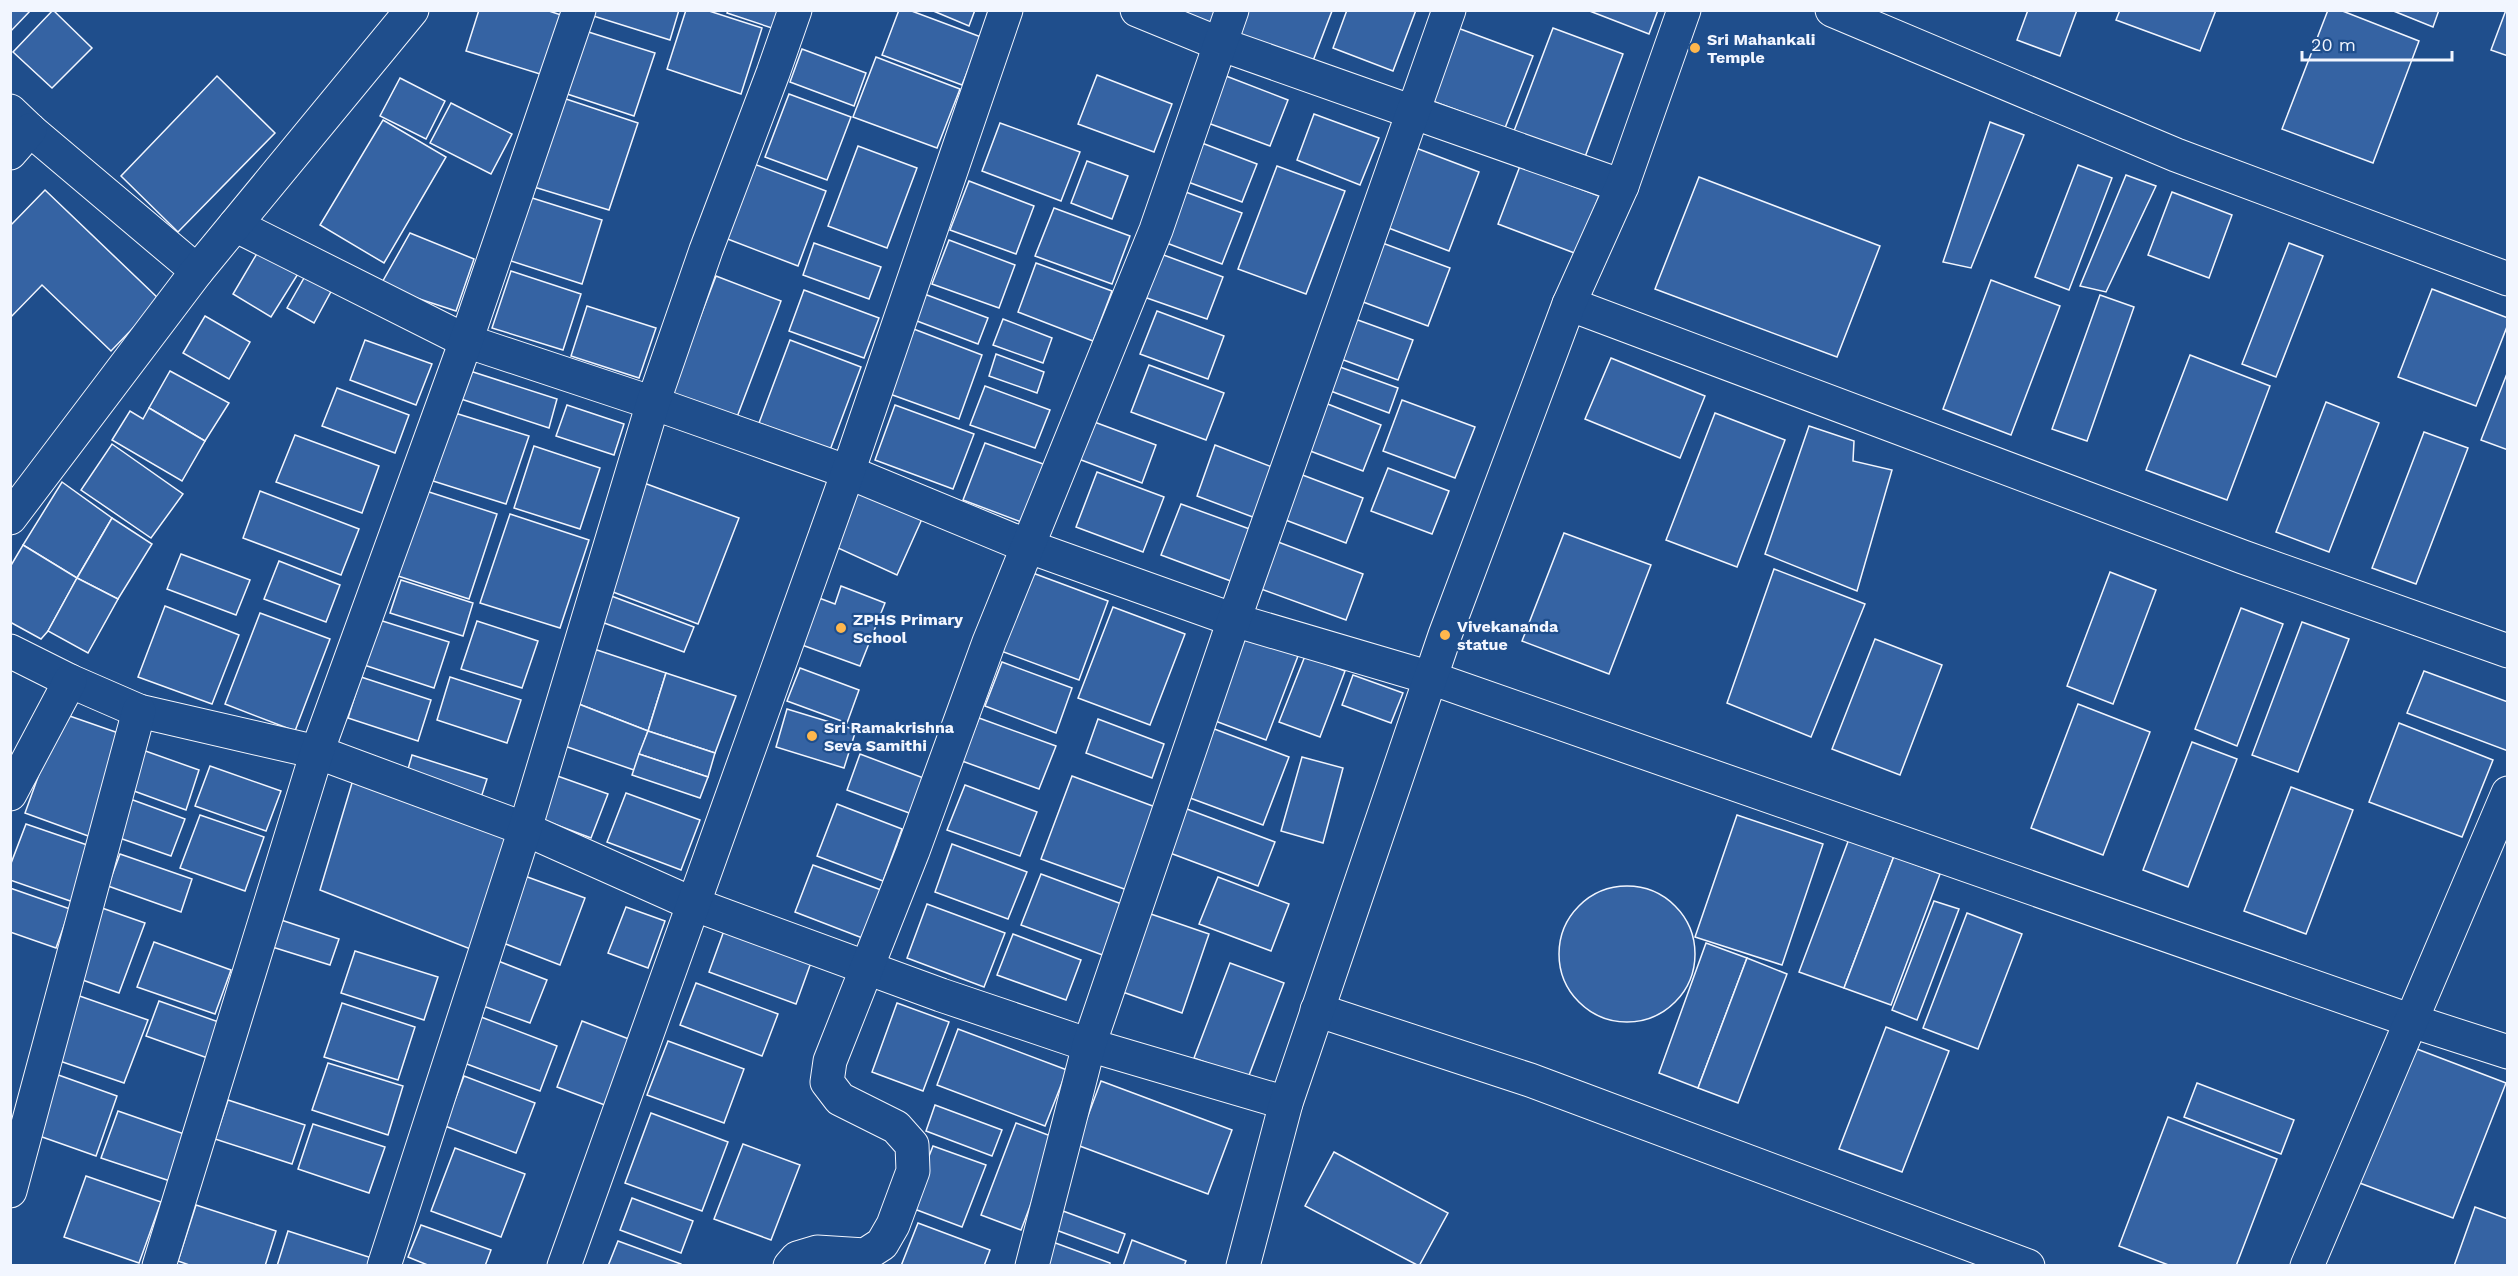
<svg xmlns="http://www.w3.org/2000/svg" width="2518" height="1276" font-family="'Work Sans',sans-serif">
	<rect width="100%" height="100%" fill="#1f4e8c"/>
	<g fill="#3563a3" stroke="#f2f6ff" stroke-width="1.5">
		<polygon points="10,10 31,10 10,32"/>
		<polygon points="53,10 92,48 52,88 13,52"/>
		<polygon points="479,10 546,10 573,19 553,78 466,51"/>
		<polygon points="588,10 679,10 670,40 587,14"/>
		<polygon points="686,10 706,10 762,28 741,94 667,69"/>
		<polygon points="728,10 785,10 778,30 727,13"/>
		<polygon points="899,10 909,10 981,37 962,85 882,55"/>
		<polygon points="931,10 975,10 969,26"/>
		<polygon points="1152,10 1219,10 1210,32"/>
		<polygon points="1240,10 1330,10 1332,11 1311,66 1230,36"/>
		<polygon points="1347,10 1416,10 1393,71 1333,48"/>
		<polygon points="1587,10 1658,10 1649,34"/>
		<polygon points="2028,10 2077,10 2060,56 2017,40"/>
		<polygon points="2120,10 2216,10 2200,51 2116,20"/>
		<polygon points="2328,10 2340,10 2419,41 2373,163 2282,129"/>
		<polygon points="2391,10 2439,10 2433,27"/>
		<polygon points="2506,10 2508,10 2508,56 2491,50"/>
		<polygon points="1455,27 1533,56 1505,128 1427,99"/>
		<polygon points="1553,28 1623,54 1585,157 1514,131"/>
		<polygon points="579,29 655,53 634,116 558,91"/>
		<polygon points="802,49 866,73 854,106 790,82"/>
		<polygon points="876,57 960,89 937,148 853,117"/>
		<polygon points="1097,75 1172,104 1154,152 1078,124"/>
		<polygon points="217,76 275,133 178,232 121,176"/>
		<polygon points="1226,76 1288,100 1270,146 1208,123"/>
		<polygon points="400,78 445,101 426,139 380,116"/>
		<polygon points="789,94 851,117 827,180 765,157"/>
		<polygon points="563,98 638,123 609,210 534,187"/>
		<polygon points="451,103 512,134 491,174 430,143"/>
		<polygon points="1314,114 1379,138 1360,185 1297,160"/>
		<polygon points="383,120 446,157 384,263 320,225"/>
		<polygon points="1990,122 2024,135 1971,268 1943,262"/>
		<polygon points="1000,123 1080,152 1061,201 982,171"/>
		<polygon points="1194,140 1257,164 1242,202 1180,179"/>
		<polygon points="1408,145 1479,172 1449,251 1378,224"/>
		<polygon points="858,146 917,168 887,248 828,226"/>
		<polygon points="1087,161 1128,176 1112,219 1071,203"/>
		<polygon points="754,164 826,191 798,266 725,238"/>
		<polygon points="2078,165 2112,178 2069,290 2035,277"/>
		<polygon points="1277,166 1345,191 1306,294 1238,269"/>
		<polygon points="1520,166 1599,196 1577,254 1498,224"/>
		<polygon points="2126,175 2156,186 2106,292 2080,286"/>
		<polygon points="1699,177 1880,246 1837,357 1655,289"/>
		<polygon points="969,181 1034,206 1016,254 950,230"/>
		<polygon points="1175,188 1242,213 1222,264 1156,239"/>
		<polygon points="45,190 160,300 111,351 42,285 10,318 10,226"/>
		<polygon points="2172,192 2232,215 2209,278 2148,255"/>
		<polygon points="529,197 602,220 582,284 508,260"/>
		<polygon points="1054,208 1130,236 1112,284 1035,256"/>
		<polygon points="410,233 474,259 456,311 380,286"/>
		<polygon points="949,240 1015,265 999,308 932,284"/>
		<polygon points="1377,241 1450,268 1428,326 1355,299"/>
		<polygon points="814,243 881,267 869,299 803,275"/>
		<polygon points="2289,243 2323,256 2276,377 2242,364"/>
		<polygon points="262,245 301,269 271,317 233,294"/>
		<polygon points="1161,254 1223,277 1207,319 1144,297"/>
		<polygon points="1036,263 1112,291 1093,341 1018,312"/>
		<polygon points="308,271 334,286 314,323 287,308"/>
		<polygon points="511,271 581,294 563,350 492,328"/>
		<polygon points="716,276 781,301 737,417 671,393"/>
		<polygon points="1991,280 2060,306 2011,435 1943,409"/>
		<polygon points="2432,289 2508,318 2508,324 2476,406 2398,377"/>
		<polygon points="804,290 879,318 864,358 789,331"/>
		<polygon points="919,292 988,318 978,344 909,318"/>
		<polygon points="2100,295 2134,307 2087,441 2052,429"/>
		<polygon points="587,306 656,328 639,378 571,356"/>
		<polygon points="1157,311 1224,336 1208,379 1140,354"/>
		<polygon points="1344,315 1413,340 1398,380 1330,355"/>
		<polygon points="205,316 250,342 229,379 183,353"/>
		<polygon points="1003,319 1052,338 1043,363 993,345"/>
		<polygon points="911,328 982,355 959,419 887,393"/>
		<polygon points="365,340 432,364 416,405 350,380"/>
		<polygon points="790,340 861,367 830,450 759,423"/>
		<polygon points="996,354 1044,372 1037,393 989,376"/>
		<polygon points="2190,355 2270,386 2227,500 2146,470"/>
		<polygon points="1611,358 1705,396 1680,458 1585,419"/>
		<polygon points="1329,363 1398,388 1389,413 1320,387"/>
		<polygon points="1149,365 1224,393 1206,440 1131,412"/>
		<polygon points="170,371 229,403 205,441 149,408"/>
		<polygon points="470,371 557,399 549,428 461,399"/>
		<polygon points="2508,371 2508,450 2481,440"/>
		<polygon points="985,386 1050,410 1035,448 970,425"/>
		<polygon points="337,388 409,415 395,453 322,426"/>
		<polygon points="1315,399 1381,425 1363,471 1297,446"/>
		<polygon points="1402,400 1475,427 1455,478 1383,451"/>
		<polygon points="2326,402 2379,423 2329,552 2276,532"/>
		<polygon points="567,405 624,424 614,455 556,436"/>
		<polygon points="895,405 974,434 953,489 875,460"/>
		<polygon points="149,408 205,441 182,481 112,440 130,411 143,419"/>
		<polygon points="455,413 529,436 506,504 433,481"/>
		<polygon points="1715,413 1785,440 1737,567 1666,540"/>
		<polygon points="1089,420 1156,445 1142,483 1076,458"/>
		<polygon points="1809,426 1854,441 1853,461 1892,470 1857,591 1765,554"/>
		<polygon points="2424,432 2468,448 2416,584 2372,568"/>
		<polygon points="295,435 379,466 362,513 276,482"/>
		<polygon points="985,443 1046,465 1024,523 963,500"/>
		<polygon points="112,444 183,494 151,538 81,490"/>
		<polygon points="1215,445 1285,472 1266,522 1197,496"/>
		<polygon points="534,446 600,468 580,529 514,508"/>
		<polygon points="1388,468 1449,491 1432,534 1371,511"/>
		<polygon points="1292,471 1363,498 1346,543 1275,516"/>
		<polygon points="1097,472 1164,497 1143,552 1076,527"/>
		<polygon points="62,482 112,518 77,578 23,545"/>
		<polygon points="644,483 739,518 698,624 605,589"/>
		<polygon points="852,488 922,519 897,575 827,543"/>
		<polygon points="260,491 359,529 341,575 243,538"/>
		<polygon points="426,491 497,514 469,599 398,576"/>
		<polygon points="1181,504 1255,531 1236,583 1161,555"/>
		<polygon points="510,514 589,540 560,628 480,603"/>
		<polygon points="112,518 152,544 118,599 77,578"/>
		<polygon points="1564,533 1651,565 1609,674 1522,641"/>
		<polygon points="1270,539 1363,574 1346,620 1253,586"/>
		<polygon points="23,545 77,578 48,631 41,639 10,622 10,567"/>
		<polygon points="181,554 250,580 236,615 167,589"/>
		<polygon points="279,561 340,585 326,622 264,599"/>
		<polygon points="1022,569 1108,601 1079,680 993,648"/>
		<polygon points="1774,569 1865,604 1811,737 1727,703"/>
		<polygon points="2110,572 2156,590 2113,704 2067,686"/>
		<polygon points="77,578 118,599 88,653 48,631"/>
		<polygon points="401,580 473,603 463,636 390,613"/>
		<polygon points="841,586 885,603 860,666 802,645 819,598 835,604"/>
		<polygon points="606,594 694,627 684,652 596,620"/>
		<polygon points="165,606 239,635 212,704 138,677"/>
		<polygon points="1113,607 1185,634 1150,725 1078,698"/>
		<polygon points="2241,608 2283,624 2237,746 2195,729"/>
		<polygon points="260,613 330,639 295,731 225,704"/>
		<polygon points="376,619 449,642 434,688 361,664"/>
		<polygon points="477,621 538,641 522,688 461,669"/>
		<polygon points="2302,622 2349,639 2298,772 2252,755"/>
		<polygon points="1234,633 1298,656 1266,740 1202,716"/>
		<polygon points="1875,639 1942,665 1900,775 1832,749"/>
		<polygon points="591,648 666,673 648,731 571,701"/>
		<polygon points="1305,656 1345,671 1320,737 1279,722"/>
		<polygon points="1002,662 1072,688 1056,733 985,706"/>
		<polygon points="800,668 859,690 847,723 787,701"/>
		<polygon points="2424,671 2508,702 2508,751 2407,713"/>
		<polygon points="666,673 736,696 715,753 648,731"/>
		<polygon points="1353,675 1403,693 1391,723 1342,705"/>
		<polygon points="361,677 431,700 418,741 348,718"/>
		<polygon points="450,677 521,700 507,743 437,720"/>
		<polygon points="571,701 648,731 634,770 556,743"/>
		<polygon points="2078,704 2150,732 2103,855 2031,828"/>
		<polygon points="787,709 856,730 844,768 776,747"/>
		<polygon points="61,713 127,736 91,837 25,813"/>
		<polygon points="979,718 1056,746 1039,789 962,761"/>
		<polygon points="1098,719 1164,744 1152,778 1086,753"/>
		<polygon points="2399,723 2493,760 2462,837 2369,802"/>
		<polygon points="1209,727 1289,757 1263,825 1182,795"/>
		<polygon points="648,731 715,753 708,777 639,754"/>
		<polygon points="2192,742 2237,759 2188,887 2143,870"/>
		<polygon points="137,748 199,770 186,810 123,787"/>
		<polygon points="639,754 708,777 700,798 632,775"/>
		<polygon points="860,754 934,782 920,817 847,790"/>
		<polygon points="412,755 487,779 478,807 404,783"/>
		<polygon points="1302,757 1343,768 1323,843 1281,831"/>
		<polygon points="210,766 281,791 266,831 195,806"/>
		<polygon points="355,773 510,833 473,950 320,890"/>
		<polygon points="549,773 608,794 591,838 533,816"/>
		<polygon points="1072,776 1158,808 1127,890 1041,859"/>
		<polygon points="965,785 1037,812 1020,856 947,830"/>
		<polygon points="2291,787 2353,810 2306,934 2244,911"/>
		<polygon points="626,793 700,820 681,870 607,842"/>
		<polygon points="122,796 185,819 171,856 108,834"/>
		<polygon points="837,804 902,829 883,881 817,856"/>
		<polygon points="1179,806 1275,842 1258,886 1162,850"/>
		<polygon points="200,815 264,837 245,891 180,868"/>
		<polygon points="1737,815 1823,844 1782,965 1695,937"/>
		<polygon points="26,824 96,848 76,903 10,880 10,866"/>
		<polygon points="1849,839 1894,856 1844,988 1799,972"/>
		<polygon points="952,844 1027,872 1008,919 935,892"/>
		<polygon points="120,854 192,879 181,912 108,886"/>
		<polygon points="1894,856 1940,874 1891,1005 1844,988"/>
		<polygon points="813,865 884,891 865,939 795,912"/>
		<polygon points="1041,874 1127,906 1108,957 1021,925"/>
		<polygon points="522,875 585,898 560,965 498,941"/>
		<polygon points="1218,877 1289,904 1271,951 1199,924"/>
		<circle cx="1627" cy="954" r="68"/>
		<polygon points="10,888 70,909 56,948 10,932"/>
		<polygon points="1934,901 1959,909 1917,1020 1892,1010"/>
		<polygon points="927,904 1005,933 984,987 907,958"/>
		<polygon points="626,907 665,921 648,968 608,953"/>
		<polygon points="102,908 145,923 119,993 77,978"/>
		<polygon points="1145,912 1209,934 1182,1013 1117,990"/>
		<polygon points="1967,913 2022,934 1978,1049 1923,1028"/>
		<polygon points="278,919 339,939 330,965 269,946"/>
		<polygon points="726,925 813,957 796,1004 709,972"/>
		<polygon points="1013,934 1081,960 1066,1000 997,975"/>
		<polygon points="154,942 231,970 215,1014 137,987"/>
		<polygon points="1706,943 1747,958 1698,1088 1659,1073"/>
		<polygon points="355,951 438,977 424,1020 341,993"/>
		<polygon points="1747,958 1787,974 1738,1103 1698,1088"/>
		<polygon points="493,959 547,980 530,1023 475,1003"/>
		<polygon points="1230,963 1284,983 1248,1078 1194,1058"/>
		<polygon points="696,983 778,1014 762,1056 680,1025"/>
		<polygon points="71,993 148,1020 124,1083 48,1057"/>
		<polygon points="159,1001 230,1026 216,1061 146,1036"/>
		<polygon points="342,1003 415,1027 398,1080 324,1057"/>
		<polygon points="897,1003 949,1022 923,1091 872,1072"/>
		<polygon points="481,1017 557,1046 540,1091 464,1063"/>
		<polygon points="582,1021 634,1041 610,1107 557,1087"/>
		<polygon points="1886,1027 1949,1051 1902,1172 1839,1149"/>
		<polygon points="958,1029 1067,1070 1045,1126 937,1085"/>
		<polygon points="668,1041 744,1069 724,1123 647,1095"/>
		<polygon points="2409,1046 2506,1083 2453,1218 2357,1182"/>
		<polygon points="328,1063 403,1086 388,1135 312,1110"/>
		<polygon points="50,1072 117,1096 96,1156 28,1132"/>
		<polygon points="464,1076 535,1103 516,1153 445,1126"/>
		<polygon points="1101,1081 1232,1130 1208,1194 1077,1145"/>
		<polygon points="2197,1083 2294,1120 2281,1154 2184,1117"/>
		<polygon points="228,1100 305,1125 292,1164 215,1139"/>
		<polygon points="935,1105 1002,1130 992,1156 926,1131"/>
		<polygon points="118,1111 187,1135 170,1181 101,1158"/>
		<polygon points="651,1113 728,1142 702,1211 625,1183"/>
		<polygon points="2168,1117 2277,1159 2236,1266 2171,1266 2119,1246"/>
		<polygon points="1016,1123 1056,1138 1021,1230 981,1215"/>
		<polygon points="313,1124 385,1147 369,1193 298,1169"/>
		<polygon points="743,1144 800,1165 771,1240 714,1219"/>
		<polygon points="933,1146 986,1165 962,1227 909,1207"/>
		<polygon points="455,1148 525,1174 501,1237 431,1211"/>
		<polygon points="1334,1152 1448,1213 1419,1266 1305,1206"/>
		<polygon points="86,1176 161,1202 139,1263 64,1237"/>
		<polygon points="632,1198 693,1221 681,1253 620,1230"/>
		<polygon points="196,1205 276,1231 265,1266 192,1266 178,1261"/>
		<polygon points="2475,1207 2508,1219 2508,1266 2454,1266"/>
		<polygon points="1063,1211 1125,1234 1118,1253 1056,1230"/>
		<polygon points="918,1223 990,1250 984,1266 901,1266"/>
		<polygon points="421,1225 491,1250 485,1266 430,1266 408,1257"/>
		<polygon points="288,1231 378,1260 376,1266 277,1266"/>
		<polygon points="1132,1240 1186,1261 1184,1266 1123,1266"/>
		<polygon points="618,1241 681,1264 681,1266 608,1266"/>
		<polygon points="1050,1241 1110,1263 1110,1266 1041,1266"/>
	</g>
	<g fill="none" stroke-linecap="round" stroke-linejoin="round">
		<defs>
			<g id="street">
				<polyline points="1137,10 1220,44 1622,186"/>
				<polyline points="1832,10 2176,155 2508,279"/>
				<polyline points="10,111 30,130 197,271"/>
				<polyline points="10,153 30,130"/>
				<polyline points="235,225 466,341 653,403 848,472 1027,546 1234,620 1431,678 2412,1021 2508,1052"/>
				<polyline points="1569,304 2243,557 2508,651"/>
				<polyline points="10,518 197,271 412,10"/>
				<polyline points="10,651 70,681 139,711 317,752 525,829 693,904 941,995 1089,1045 1286,1103"/>
				<polyline points="10,794 70,681"/>
				<polyline points="1317,1010 1530,1080 2028,1266"/>
				<polyline points="10,1191 139,711"/>
				<polyline points="159,1266 317,752 466,341 579,10"/>
				<polyline points="384,1266 525,829 653,403 706,250 773,73 795,10"/>
				<polyline points="564,1266 848,472 1006,10"/>
				<polyline points="790,1266 797,1258 817,1252 865,1255 882,1244 893,1225 913,1171 912,1145 896,1127 840,1099 827,1082 830,1061 913,851 989,642 1156,230 1232,10"/>
				<polyline points="1032,1266 1089,1045 1234,620 1449,10"/>
				<polyline points="1243,1266 1286,1103 1445,635 1569,304 1622,186 1684,10"/>
				<polyline points="2307,1266 2508,793"/>
			</g>
		</defs>
		<use href="#street" stroke="#f2f6ff" stroke-width="35"/>
		<use href="#street" stroke="#1f4e8c" stroke-width="33"/>
	</g>
	<g fill="#ffb74d" stroke="#1f4e8c" stroke-width="2">
		<circle cx="1695" cy="48" r="6"/>
		<circle cx="841" cy="628" r="6"/>
		<circle cx="1445" cy="635" r="6"/>
		<circle cx="812" cy="736" r="6"/>
	</g>
	<g text-anchor="middle" stroke-width="4.5" stroke-linejoin="round" paint-order="stroke">
		<g font-size="16" font-weight="bold" fill="#f2f6ff" stroke="#1f4e8c" text-anchor="start">
			<text x="1707" y="45">Sri Mahankali<tspan x="1707" dy="18">Temple</tspan></text>
			<text x="853" y="625">ZPHS Primary<tspan x="853" dy="18">School</tspan></text>
			<text x="1457" y="632">Vivekananda<tspan x="1457" dy="18">statue</tspan></text>
			<text x="824" y="733">Sri Ramakrishna<tspan x="824" dy="18">Seva Samithi</tspan></text>
		</g>
	</g>
	<rect width="2518" height="1276" fill="none" stroke="#f2f6ff" stroke-width="24"/>
	<path d="M2302 51v9h150v-9" fill="none" stroke="#f2f6ff" stroke-width="3"/>
	<text x="2311" y="51" font-size="18" fill="#f2f6ff" stroke="#1f4e8c" stroke-width="4.5" paint-order="stroke">20 m</text>
</svg>
